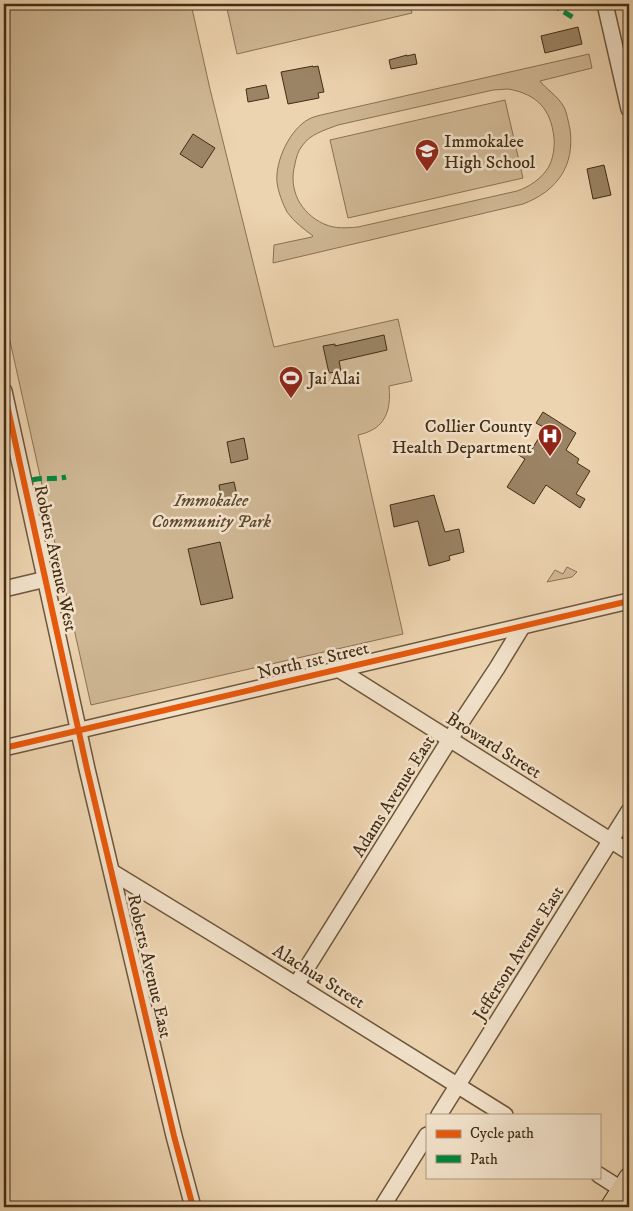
<svg xmlns="http://www.w3.org/2000/svg" width="633" height="1211" font-family="'IM FELL DW Pica',serif">
	<rect width="100%" height="100%" fill="#edd4b0"/>
	<filter id="stains"><feTurbulence type="fractalNoise" baseFrequency=".004" numOctaves="4"/><feColorMatrix values="0 0 0 0 .2 0 0 0 0 .09 0 0 0 0 .02 0 0 0 .5 -.17"/></filter>
	<radialGradient id="worn" r=".72"><stop offset=".6" stop-color="#630" stop-opacity="0"/><stop offset="1" stop-color="#630" stop-opacity=".3"/></radialGradient>
	<g fill="#d0b895" stroke="#897254" fill-rule="evenodd">
		<path d="M 4,4 L 191,4 L 210,89 L 274,347 L 398,319 L 412,381 L 389,386 C 391,404 388,423 370,431 C 366,433 362,434 358,435 L 403,634 L 91,705 L 4,314 Z"/>
		<polygon points="226,4 410,4 412,13 237,54"/>
		<path d="M 589,54 L 592,68 L 540,81 C 547,90 557,95 564,107 C 567,113 568,121 570,129 C 575,166 557,191 523,204 L 273,263 L 274,245 L 312,237 L 313,236 C 304,229 294,222 287,212 C 283,204 278,192 277,182 C 275,161 290,129 309,119 C 313,117 317,116 321,115 ZM 508,89 C 537,94 551,109 554,138 C 555,147 553,160 548,168 C 541,179 529,187 517,191 L 358,227 C 346,228 335,229 324,224 C 300,213 288,189 295,164 C 296,158 298,151 302,146 C 310,134 325,130 338,125 L 493,90 Z"/>
		<polygon points="505,100 523,178 348,218 330,140"/>
		<polygon points="567,567 577,572 572,577 547,582 555,570 563,574"/>
	</g>
	<g fill="#9b8465" stroke="#422d14">
		<polygon points="578,27 582,44 545,53 541,36"/>
		<polygon points="415,54 417,64 391,69 389,60 407,55 407,56"/>
		<polygon points="313,66 313,67 318,66 324,92 318,93 319,98 288,104 281,72"/>
		<polygon points="266,85 269,98 248,102 246,89"/>
		<polygon points="193,134 215,148 202,168 180,154"/>
		<polygon points="604,165 611,195 593,199 587,169"/>
		<polygon points="384,335 387,350 339,361 341,371 329,373 323,346 335,344 335,346"/>
		<polygon points="543,412 576,433 566,450 579,459 577,463 590,471 576,494 585,499 580,508 546,485 534,504 507,487 525,459 517,454 524,444 532,449 545,428 536,423"/>
		<polygon points="244,438 248,459 231,463 227,442"/>
		<polygon points="234,482 238,500 222,503 219,485"/>
		<polygon points="434,495 445,532 459,529 464,552 449,556 450,560 429,566 418,521 394,527 390,505"/>
		<polygon points="220,542 233,598 201,605 188,549"/>
	</g>
	<g fill="none" stroke-linecap="round" stroke-linejoin="round">
		<defs>
			<g id="minor">
				<polyline points="605,4 629,109"/>
				<polyline points="4,391 87,769 174,1136 193,1207"/>
				<polyline points="4,589 46,579"/>
				<polyline points="338,669 629,852"/>
				<polyline points="4,748 629,601"/>
				<polyline points="112,872 240,950 505,1115"/>
				<polyline points="296,985 450,739 497,668 522,627"/>
				<polyline points="439,1115 629,811"/>
				<polyline points="599,1175 621,1189"/>
				<polyline points="382,1207 427,1135"/>
			</g>
			<polyline id="major" points="610,1207 629,1177"/>
		</defs>
		<use href="#minor" stroke="#6d573b" stroke-width="18"/>
		<use href="#major" stroke="#422d14" stroke-width="21"/>
		<use href="#minor" stroke="#f3e3cc" stroke-width="15"/>
		<use href="#major" stroke="#edd4b0" stroke-width="19"/>
		<g stroke="#00873e" stroke-width="5" stroke-dasharray="10 5" stroke-linecap="butt">
			<polyline points="551,4 574,18"/>
			<path d="M 32,480 C 44,477 54,480 66,477"/>
		</g>
		<defs>
			<g id="cycleway">
				<polyline points="4,391 87,769 174,1136 193,1207"/>
				<polyline points="4,748 629,601"/>
			</g>
		</defs>
		<use href="#cycleway" stroke="#f3e3cc" stroke-width="9"/>
		<use href="#cycleway" stroke="#e8590c" stroke-width="6"/>
	</g>
	<defs>
		<symbol id="school-pin" viewBox="-11 -11 22 30"><path d="M0 17L-7.5 6A9.5 9.5 0 1 1 7.5 6Z" fill="#8f2418" stroke="#f3e3cc"/><path d="M0-5L7-2L0 1L-7-2ZM-4 1L0 2.5L4 1V4Q0 6-4 4Z" fill="#fff"/></symbol>
		<symbol id="stadium-pin" viewBox="-11 -11 22 30"><path d="M0 17L-7.5 6A9.5 9.5 0 1 1 7.5 6Z" fill="#8f2418" stroke="#f3e3cc"/><path d="M0-5a6.5 5 0 1 0 0 10a6.5 5 0 1 0 0-10ZM-3.5-1.8h7v3.6h-7Z" fill="#fff"/></symbol>
		<symbol id="hospital-pin" viewBox="-11 -11 22 30"><path d="M0 17L-7.5 6A9.5 9.5 0 1 1 7.5 6Z" fill="#8f2418" stroke="#f3e3cc"/><path d="M-5-5h3v3.5h4V-5h3V5h-3V1.5h-4V5h-3Z" fill="#fff"/></symbol>
	</defs>
	<g fill-rule="evenodd">
		<use href="#school-pin" x="413" y="137" width="28" height="38"/>
		<use href="#stadium-pin" x="277" y="364" width="28" height="38"/>
		<use href="#hospital-pin" x="536" y="422" width="28" height="38"/>
	</g>
	<g text-anchor="middle" stroke-width="5" stroke-linejoin="round" paint-order="stroke">
		<g font-size="18" fill="#422d14" stroke="#f3e3cc" text-anchor="start">
			<text x="444" y="147">Immokalee<tspan x="444" dy="21">High School</tspan></text>
			<text x="308" y="384">Jai Alai</text>
			<text x="532" y="432" text-anchor="end">Collier County<tspan x="532" dy="21">Health Department</tspan></text>
		</g>
		<g font-size="18" font-style="italic" fill="#5e492e" stroke="#f3e3cc">
			<text x="211" y="506">Immokalee<tspan x="211" dy="21">Community Park</tspan></text>
		</g>
		<g font-size="18" fill="#422d14" stroke="#f3e3cc">
			<text transform="translate(56 558) rotate(78)" y="6">Roberts Avenue West</text>
			<text transform="translate(313 660) rotate(-13)" y="6">North 1st Street</text>
			<text transform="translate(494 745) rotate(32)" y="6">Broward Street</text>
			<text transform="translate(393 796) rotate(-58)" y="6">Adams Avenue East</text>
			<text transform="translate(518 953) rotate(-58)" y="6">Jefferson Avenue East</text>
			<text transform="translate(150 966) rotate(77)" y="6">Roberts Avenue East</text>
			<text transform="translate(319 976) rotate(32)" y="6">Alachua Street</text>
		</g>
	</g>
	<rect width="633" height="1211" fill="none" stroke="#edd4b0" stroke-width="20"/>
	<rect x="5" y="5" width="623" height="1201" fill="none" stroke="#422d14" stroke-width="2.5"/>
	<rect x="10" y="10" width="613" height="1191" fill="none" stroke="#422d14"/>
	<rect x="426" y="1114" width="175" height="65" fill="#f3e3cc" stroke="#ac9a82"/>
	<rect x="436" y="1130" width="25" height="8" fill="#e8590c" stroke="#ac9a82"/>
	<text x="470" y="1138" font-size="15" fill="#422d14">Cycle path</text>
	<rect x="436" y="1155" width="25" height="8" fill="#00873e" stroke="#ac9a82"/>
	<text x="470" y="1164" font-size="15" fill="#422d14">Path</text>
	<rect width="100%" height="100%" filter="url(#stains)"/>
	<rect width="100%" height="100%" fill="url(#worn)"/>
</svg>
